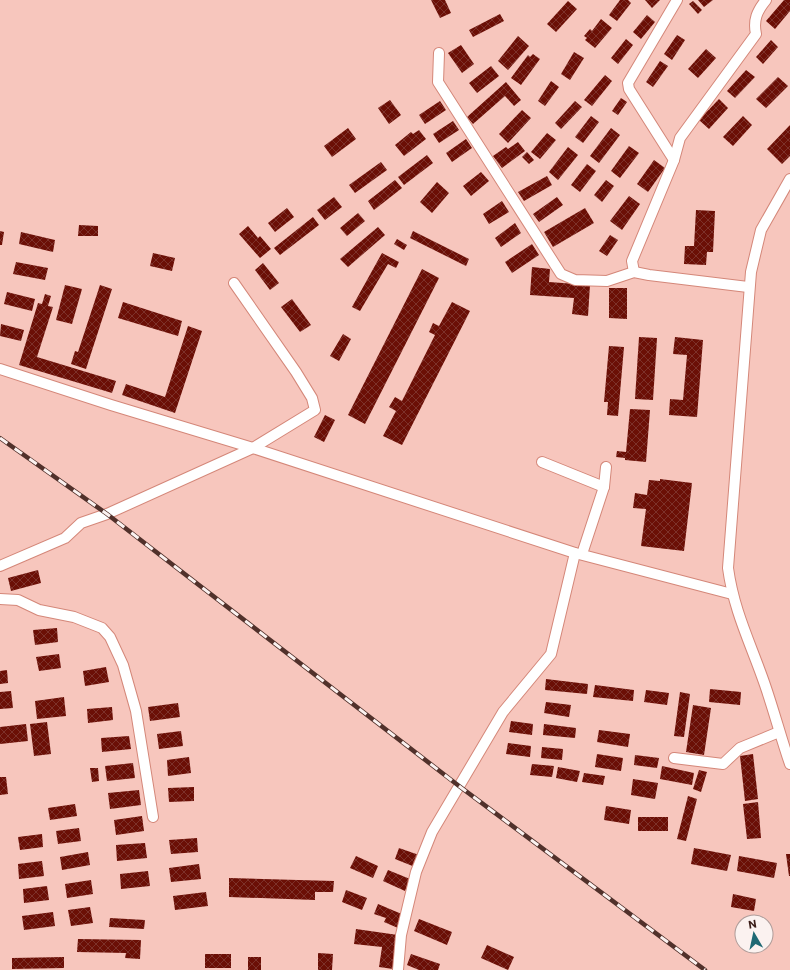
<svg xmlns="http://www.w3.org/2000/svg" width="790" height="970" font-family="Commissioner,sans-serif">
	<defs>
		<pattern id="building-cross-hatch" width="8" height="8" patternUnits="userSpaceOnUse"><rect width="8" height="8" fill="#6b0f06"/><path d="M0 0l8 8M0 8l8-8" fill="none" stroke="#7d312a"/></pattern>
	</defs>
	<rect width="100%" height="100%" fill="#f7c6bd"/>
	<g fill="url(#building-cross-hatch)">
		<polygon points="431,0 445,0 451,13 440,18"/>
		<polygon points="620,0 628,0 631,3 617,21 609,15"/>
		<polygon points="645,0 660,0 652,8"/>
		<polygon points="698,0 713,0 704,7"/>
		<polygon points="784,0 790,0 790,11 775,29 766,21"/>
		<polygon points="568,1 577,9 556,32 547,24"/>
		<polygon points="693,1 702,10 698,14 689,4"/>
		<polygon points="500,14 504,21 473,37 469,30"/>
		<polygon points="647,15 655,22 641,39 633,32"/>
		<polygon points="601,19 612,28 595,48 585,40 587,38 584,36 590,29 592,31"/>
		<polygon points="677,35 685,40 672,60 664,54"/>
		<polygon points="518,36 529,46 508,70 498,61"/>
		<polygon points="626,39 633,45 618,64 611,58"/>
		<polygon points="771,40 778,47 763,64 756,57"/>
		<polygon points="461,45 474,64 462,73 448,53"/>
		<polygon points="706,49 716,58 698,78 688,69"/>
		<polygon points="574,52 584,58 570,80 561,74"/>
		<polygon points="533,54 540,59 521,85 511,78 528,55 530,57"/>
		<polygon points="660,61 668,66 653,87 646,82"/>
		<polygon points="491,66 499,76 477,93 469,83"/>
		<polygon points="746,70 755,77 735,98 727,91"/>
		<polygon points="605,75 612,81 592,106 584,100"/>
		<polygon points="778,77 788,86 766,108 756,99"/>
		<polygon points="551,81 559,87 545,106 538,101"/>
		<polygon points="506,82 521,100 514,106 505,96 473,124 467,117"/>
		<polygon points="621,98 627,102 618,115 612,111"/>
		<polygon points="719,99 728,108 709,129 699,120"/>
		<polygon points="390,100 401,115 389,124 378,108"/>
		<polygon points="440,101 446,110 425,124 419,115"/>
		<polygon points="575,101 582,107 561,129 555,123"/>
		<polygon points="522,110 531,118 508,143 499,134"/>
		<polygon points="591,116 599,122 583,143 575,137"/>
		<polygon points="743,116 752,125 733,146 723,137"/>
		<polygon points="453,121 459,130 439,143 433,134"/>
		<polygon points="790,125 790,156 782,164 767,149"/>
		<polygon points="348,128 356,139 332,157 324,146"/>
		<polygon points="611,128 620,135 599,163 590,156"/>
		<polygon points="419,130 426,139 404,156 395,145 411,132 413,134"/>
		<polygon points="547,133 556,140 540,159 531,152"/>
		<polygon points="466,139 472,148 452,162 446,153"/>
		<polygon points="518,142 525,151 502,168 493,156 506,147 508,149"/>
		<polygon points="629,146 639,153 620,178 611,171"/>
		<polygon points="568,147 578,155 558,180 549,172"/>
		<polygon points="527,152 534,160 529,164 522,157"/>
		<polygon points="427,155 433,163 404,185 398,177"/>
		<polygon points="654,160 665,168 648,192 637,184"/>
		<polygon points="381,162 387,170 355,193 349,185"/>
		<polygon points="587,164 596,171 580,192 571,185"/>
		<polygon points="481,172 489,181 471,196 463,186"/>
		<polygon points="547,176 552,185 524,201 518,192"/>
		<polygon points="395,180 402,188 374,210 368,201"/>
		<polygon points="606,180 614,186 602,202 594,195"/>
		<polygon points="437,182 449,193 432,213 420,202"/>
		<polygon points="629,196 640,204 622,230 610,221"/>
		<polygon points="334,197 342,207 325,220 317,210"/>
		<polygon points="557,197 563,205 539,222 533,214"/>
		<polygon points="502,201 509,212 489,224 483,214"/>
		<polygon points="287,208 294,217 275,232 268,223"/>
		<polygon points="585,208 594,223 553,247 544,232"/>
		<polygon points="696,210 715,211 713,252 707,252 706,265 684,264 685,246 694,246"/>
		<polygon points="358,213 365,221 347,236 340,228"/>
		<polygon points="313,217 319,225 280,255 274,248"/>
		<polygon points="515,223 521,233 501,247 495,238"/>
		<polygon points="79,225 98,226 98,236 78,236"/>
		<polygon points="248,226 258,238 260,236 271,249 260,258 239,234"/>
		<polygon points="378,227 385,235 348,267 340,259"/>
		<polygon points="0,231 4,232 2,245 0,245"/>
		<polygon points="413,231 469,259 466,266 410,238"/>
		<polygon points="21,232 55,240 53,252 19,244"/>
		<polygon points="610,235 618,240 607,256 599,251"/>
		<polygon points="397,239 407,245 404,250 394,244"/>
		<polygon points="532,244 539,255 512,273 505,262"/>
		<polygon points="153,253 175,258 172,271 150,266"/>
		<polygon points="382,253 399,262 396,268 388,264 360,311 352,307"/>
		<polygon points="16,262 48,268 45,280 13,274"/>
		<polygon points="263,263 279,283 270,290 255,270"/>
		<polygon points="532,267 550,269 549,282 590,285 588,316 572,314 574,298 530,295"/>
		<polygon points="422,269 439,278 365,424 348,415"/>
		<polygon points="65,285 82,289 72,324 56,320"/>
		<polygon points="100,285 112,289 86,369 71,364 75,351 78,352"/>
		<polygon points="609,288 627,288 627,319 609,318"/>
		<polygon points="7,292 35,299 32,311 4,304"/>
		<polygon points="45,294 51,296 48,306 53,307 37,357 116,381 112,393 19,365 38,303 42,304"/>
		<polygon points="292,299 311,325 300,332 281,307"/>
		<polygon points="123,302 182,321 178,336 118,318"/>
		<polygon points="452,302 470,311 402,445 383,436 396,411 389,407 395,397 402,401 435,335 429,332 433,323 439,326"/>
		<polygon points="1,324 24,330 21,341 0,336"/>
		<polygon points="188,326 202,331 175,413 122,395 126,384 165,397"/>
		<polygon points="343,334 351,339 339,361 330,356"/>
		<polygon points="639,337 657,338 653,400 635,399"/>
		<polygon points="675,337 703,340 697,417 669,415 670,399 683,400 687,355 673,354"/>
		<polygon points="609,346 624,347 618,416 607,415 608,402 604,402"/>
		<polygon points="630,409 650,410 646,462 625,460 625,458 616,457 617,451 626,452"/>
		<polygon points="325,415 335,420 324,442 314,437"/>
		<polygon points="660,479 692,483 684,551 641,546 646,509 633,508 635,493 647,495 649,480 660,481"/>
		<polygon points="38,570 41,583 11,591 8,578"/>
		<polygon points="57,628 58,642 35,645 33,630"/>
		<polygon points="59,654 61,668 39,671 36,657"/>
		<polygon points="106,667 109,682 85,686 83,671"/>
		<polygon points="7,670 8,683 0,684 0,671"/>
		<polygon points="546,679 588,684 587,694 545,690"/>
		<polygon points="595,685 634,690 633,701 593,697"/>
		<polygon points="710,689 741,692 740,705 709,702"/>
		<polygon points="646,690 669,693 667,705 644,702"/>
		<polygon points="11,691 13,708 0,709 0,692"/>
		<polygon points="680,692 690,694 684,737 674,736"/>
		<polygon points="64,697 66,716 37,719 35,701"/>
		<polygon points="546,702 571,705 569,717 544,713"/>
		<polygon points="178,703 180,717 150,721 148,707"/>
		<polygon points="693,705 711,708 704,755 686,752"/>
		<polygon points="112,707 113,720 88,723 87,709"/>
		<polygon points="511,721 533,724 532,735 509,732"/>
		<polygon points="47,722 51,754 34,756 30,724"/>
		<polygon points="26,724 28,741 0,744 0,727"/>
		<polygon points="544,724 576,728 575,738 543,735"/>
		<polygon points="599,730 630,734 628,747 597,742"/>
		<polygon points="181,731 183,746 159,749 157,734"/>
		<polygon points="129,736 131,749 102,752 101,738"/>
		<polygon points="508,743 531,746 530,757 506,754"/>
		<polygon points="542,747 563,749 562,760 541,758"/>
		<polygon points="597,754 623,758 621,771 595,767"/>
		<polygon points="753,754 758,799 745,801 740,756"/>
		<polygon points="635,755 659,758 657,768 634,765"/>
		<polygon points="189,757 191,773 168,776 167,760"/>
		<polygon points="133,763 135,778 107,781 105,766"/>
		<polygon points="532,764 554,766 552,777 530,775"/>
		<polygon points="662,766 694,773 692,785 660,779"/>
		<polygon points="558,767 580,771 577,782 556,778"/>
		<polygon points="90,768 98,768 99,781 92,782"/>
		<polygon points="699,770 707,772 701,792 693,789"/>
		<polygon points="584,773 605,776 603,785 582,782"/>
		<polygon points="0,777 6,777 8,794 0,795"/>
		<polygon points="633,779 658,783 655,799 631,795"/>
		<polygon points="194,787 194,801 169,802 168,788"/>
		<polygon points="139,790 141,805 110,809 108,793"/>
		<polygon points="688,796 697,799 686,841 677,839"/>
		<polygon points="758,802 761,838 747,839 743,804"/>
		<polygon points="75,804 77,816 50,820 48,808"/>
		<polygon points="606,806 631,810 629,824 604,820"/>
		<polygon points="142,816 144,831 116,835 114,820"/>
		<rect x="638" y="817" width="30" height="14"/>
		<polygon points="79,828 81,841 58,844 56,831"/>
		<polygon points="42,834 43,847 20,850 18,837"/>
		<polygon points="197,838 198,852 171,854 169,840"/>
		<polygon points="145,843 147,858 117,861 116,845"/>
		<polygon points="399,848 419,855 415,867 395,859"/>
		<polygon points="694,848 731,855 727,871 691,864"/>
		<polygon points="88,852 90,865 62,870 60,857"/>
		<polygon points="786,854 790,854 790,876 789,876"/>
		<polygon points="356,856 378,866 373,878 350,868"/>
		<polygon points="739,856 777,863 774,878 737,871"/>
		<polygon points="42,861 44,876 19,879 18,864"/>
		<polygon points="199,864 201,879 171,882 169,868"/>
		<polygon points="388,870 410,879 405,891 383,881"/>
		<polygon points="148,871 150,886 121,889 120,874"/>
		<polygon points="229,878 334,881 333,892 315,892 315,900 229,897"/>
		<polygon points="91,880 93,894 67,898 65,884"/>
		<polygon points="47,886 49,900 24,903 23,889"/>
		<polygon points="346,890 367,898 362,910 342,902"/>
		<polygon points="206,892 208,906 175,910 173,896"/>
		<polygon points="733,894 756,899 754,911 731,907"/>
		<polygon points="378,904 404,915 398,928 384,922 386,918 374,914"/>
		<polygon points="90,907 93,923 71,926 68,910"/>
		<polygon points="53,912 55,926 24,930 22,916"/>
		<polygon points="110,918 145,920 144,929 109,927"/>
		<polygon points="419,919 452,932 447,945 414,931"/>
		<polygon points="356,929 398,935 393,969 379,967 382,947 354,944"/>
		<polygon points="78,939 141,940 140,959 125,958 126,953 77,952"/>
		<polygon points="487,945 514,957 508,970 481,958"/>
		<polygon points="318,953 333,954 332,970 318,970"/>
		<rect x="205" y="954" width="26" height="14"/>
		<polygon points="411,954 440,964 438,970 419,970 407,965"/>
		<polygon points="64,957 64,968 12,969 12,958"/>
		<rect x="248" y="957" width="13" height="13"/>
	</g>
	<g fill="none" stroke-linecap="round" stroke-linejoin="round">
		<defs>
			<g id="minor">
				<polyline points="439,53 438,82 561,274 575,280 607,281 634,272 649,275 748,287"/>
				<polyline points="674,160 629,89 628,83 677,0"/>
				<path d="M 790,179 L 761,230 L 751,272 L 728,568 C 734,612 751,644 765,685 C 774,711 781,738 790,764"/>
				<path d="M 634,272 L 632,261 L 674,160 L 680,138 L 756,34 C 753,20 757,11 766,0"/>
				<polyline points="0,369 111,405 253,448 575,553 732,594"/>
				<polyline points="542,462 604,487"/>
				<polyline points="582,554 604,487 606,467"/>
				<polyline points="0,566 65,538 81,523 107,514 253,448 315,410 312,398 296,372 234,283"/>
				<polyline points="0,599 18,600 39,610 74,617 102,628 110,637 123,665 136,711 153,817"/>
				<polyline points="674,758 723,764 740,748 779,732"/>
				<polyline points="398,970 401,935 416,872 432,832 503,712 551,654 575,553"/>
			</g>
		</defs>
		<use href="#minor" stroke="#d48779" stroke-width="12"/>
		<use href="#minor" stroke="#fff" stroke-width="10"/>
		<defs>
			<polyline id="rail" points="0,438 107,514 459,786 705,970"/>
		</defs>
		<use href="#rail" stroke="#51312b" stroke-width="4.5"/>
		<use href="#rail" stroke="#fbf2f0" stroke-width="3" stroke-dasharray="9" stroke-linecap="butt"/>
	</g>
	<g transform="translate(754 934) rotate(351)"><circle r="19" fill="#fbf2f0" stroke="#ae9c99"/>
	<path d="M0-3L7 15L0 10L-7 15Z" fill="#1f6974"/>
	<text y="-6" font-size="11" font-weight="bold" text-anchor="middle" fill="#3a1c17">N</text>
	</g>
</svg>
